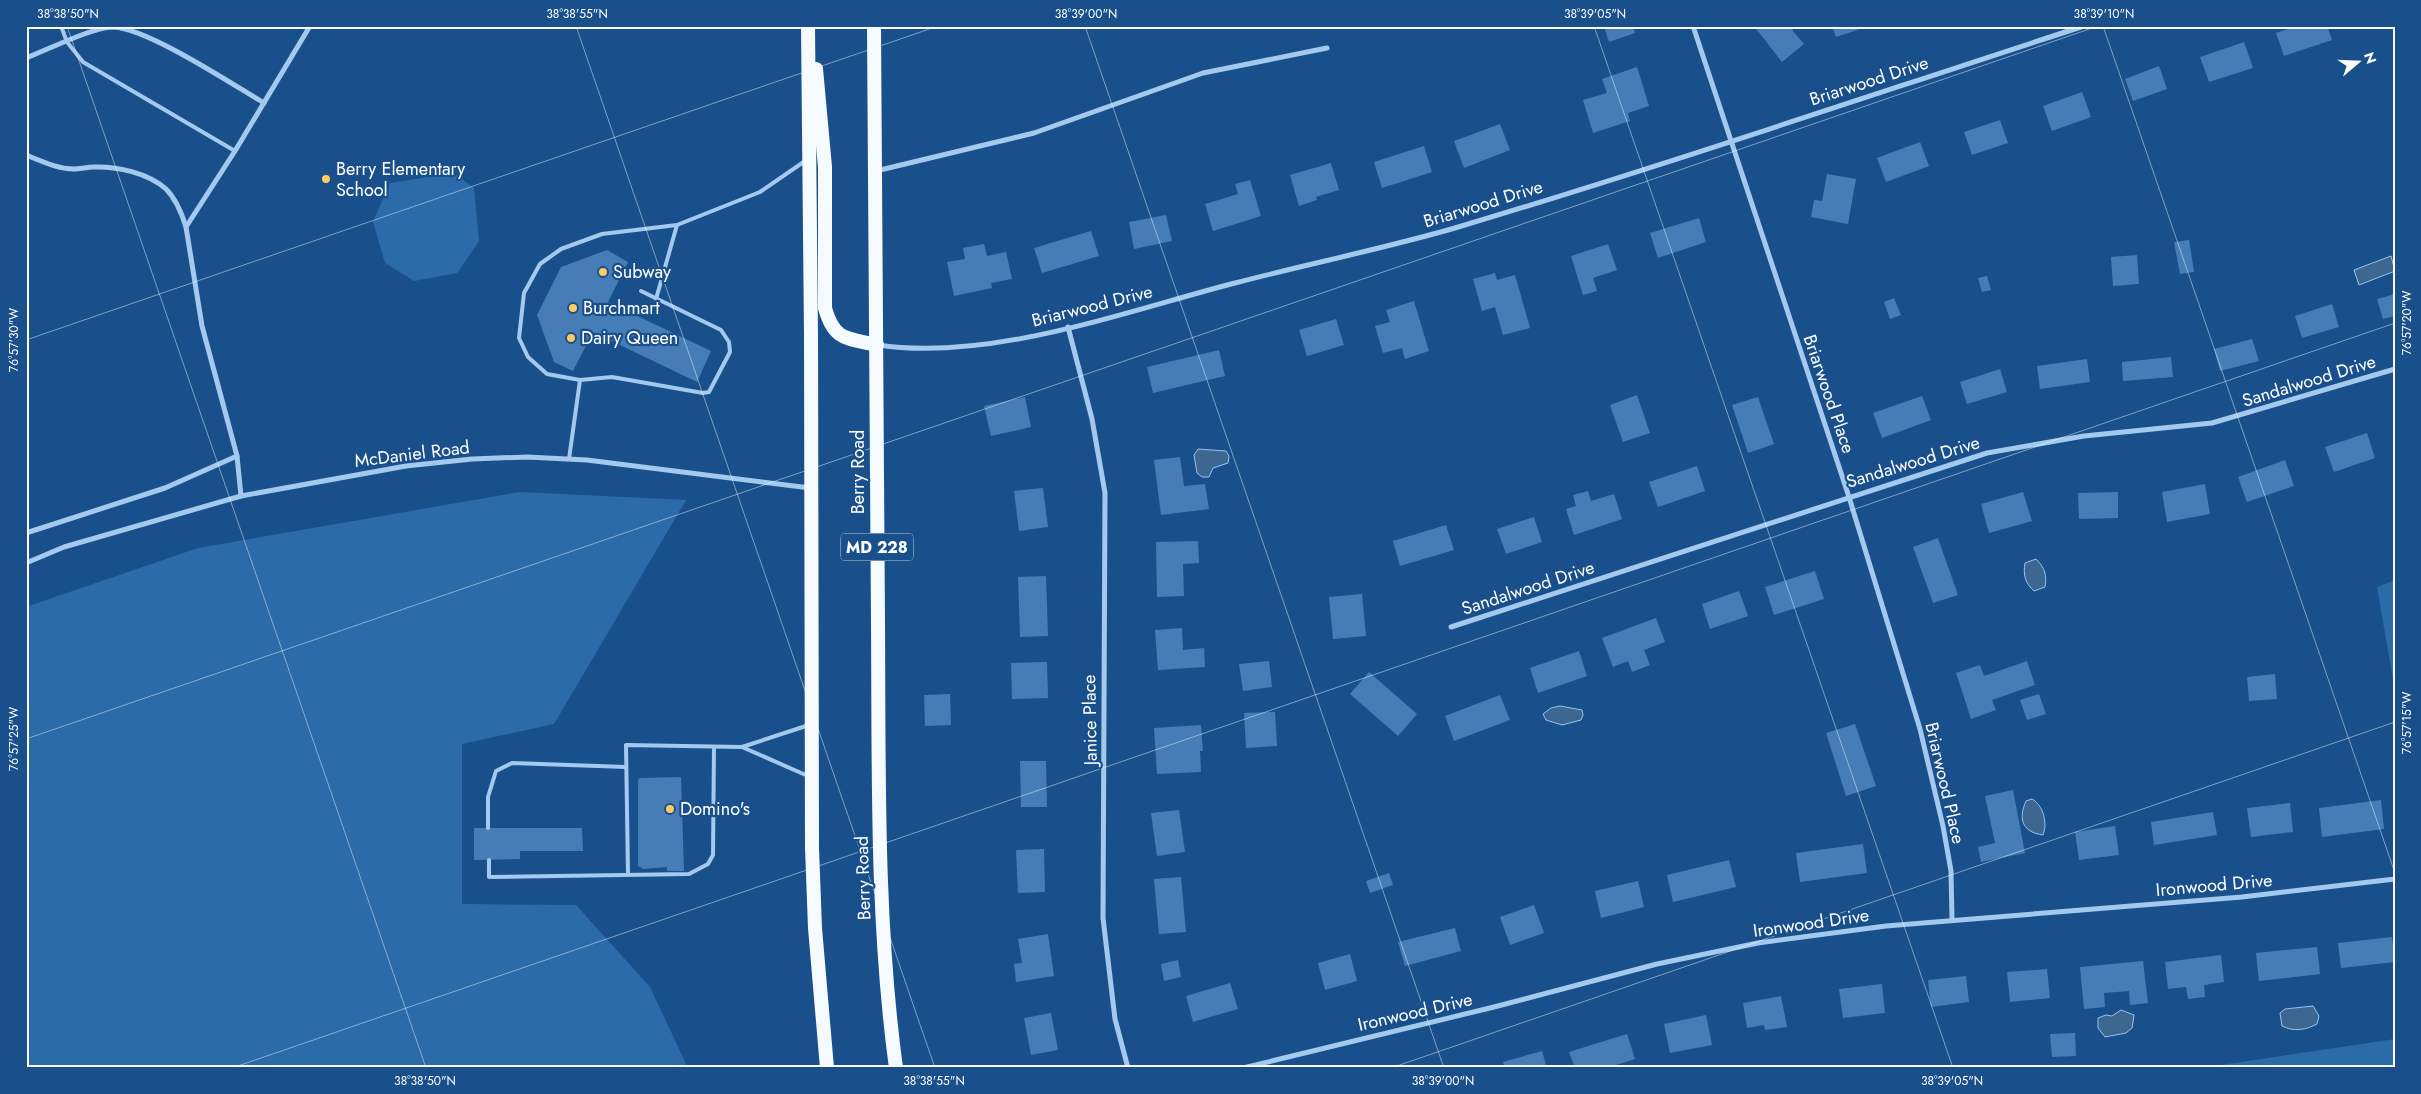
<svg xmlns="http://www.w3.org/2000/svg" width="2421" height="1094" font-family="Jost,sans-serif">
	<rect width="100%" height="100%" fill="#19508c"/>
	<g fill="#2c6baa">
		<polygon points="454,173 474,188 479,241 457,273 414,281 385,263 373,222 390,183"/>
		<polygon points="520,492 686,500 554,724 462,744 462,904 576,905 650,987 688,1068 26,1068 26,607 198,548"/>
		<polygon points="2395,580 2395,691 2377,587"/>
		<polygon points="2395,1039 2395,1068 2201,1068"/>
	</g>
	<g fill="#3d6691" stroke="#97c4f0">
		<polygon points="2391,256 2395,271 2359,285 2354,270"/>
		<polygon points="1198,449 1226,451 1229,456 1228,463 1213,468 1209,477 1202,477 1197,473 1194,455"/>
		<path d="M 2036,559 C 2045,568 2047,575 2045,587 L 2034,591 C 2025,583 2023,575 2025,563 Z"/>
		<polygon points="1560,706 1582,710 1583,715 1581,720 1562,725 1546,720 1543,714 1551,708"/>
		<path d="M 2032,799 C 2043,805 2048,823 2043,835 C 2022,832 2018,819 2026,801 Z"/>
		<path d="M 2313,1006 L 2319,1016 L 2317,1024 C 2306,1030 2294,1032 2282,1026 L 2280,1013 L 2285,1009 Z"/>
		<polygon points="2121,1010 2134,1015 2132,1028 2126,1033 2105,1037 2098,1028 2098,1018 2106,1015 2112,1016"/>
	</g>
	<g fill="#467db6">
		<polygon points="1604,26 1633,26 1635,33 1609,42"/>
		<polygon points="1754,26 1796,26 1792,30 1804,44 1782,62"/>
		<polygon points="1832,26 1866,26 1866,27 1836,37"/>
		<polygon points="2297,26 2327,26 2332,40 2284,56 2276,33"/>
		<polygon points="2244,42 2253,68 2209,82 2200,57"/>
		<polygon points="2159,66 2167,89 2133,101 2125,79"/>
		<polygon points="1637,67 1649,106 1628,113 1630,121 1593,133 1583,100 1607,93 1602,79"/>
		<polygon points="2082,92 2091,117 2052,131 2043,106"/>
		<polygon points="2000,120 2008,143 1972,155 1964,132"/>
		<polygon points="1500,124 1510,150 1464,168 1454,141"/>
		<polygon points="1920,142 1929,166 1886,182 1877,158"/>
		<polygon points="1424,146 1432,172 1382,188 1374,162"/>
		<polygon points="1331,163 1339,190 1316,197 1317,200 1299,206 1290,175"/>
		<polygon points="1827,174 1856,179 1848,224 1811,217 1814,200 1822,201"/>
		<polygon points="1250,180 1261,216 1213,231 1205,204 1238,194 1235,184"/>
		<polygon points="1166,215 1172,241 1134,249 1129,222"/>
		<polygon points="1699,218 1706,242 1658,258 1650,233"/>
		<polygon points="1091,231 1099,256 1042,273 1034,248"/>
		<polygon points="2189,240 2194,272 2180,274 2174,242"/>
		<polygon points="984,244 987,256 1006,252 1012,279 991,283 992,288 954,296 947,262 965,259 963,248"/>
		<polygon points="1608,244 1617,270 1593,278 1597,291 1583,295 1571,256"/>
		<polygon points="607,250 628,262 608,302 711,351 697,382 593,332 573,371 554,362 537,315 561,267"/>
		<polygon points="2137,255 2139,284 2113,286 2111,257"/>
		<polygon points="1495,273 1497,280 1515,275 1530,328 1503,335 1495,307 1482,311 1473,279"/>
		<polygon points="1987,276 1991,290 1982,292 1978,278"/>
		<polygon points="2395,294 2395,316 2383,319 2377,299"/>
		<polygon points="1894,298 1901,315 1890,319 1884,302"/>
		<polygon points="1414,301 1429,351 1405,359 1402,348 1383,353 1375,326 1390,322 1386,310"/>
		<polygon points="2332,304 2339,327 2302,338 2295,316"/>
		<polygon points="1336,319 1344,345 1307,356 1299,330"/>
		<polygon points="2252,339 2259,361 2220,371 2214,349"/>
		<polygon points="1219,350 1225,376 1153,393 1147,367"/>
		<polygon points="2171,357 2173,377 2123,381 2122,362"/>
		<polygon points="2087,359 2090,382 2040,389 2037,366"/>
		<polygon points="2000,369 2007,392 1967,404 1960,382"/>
		<polygon points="1637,395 1650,433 1623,442 1610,405"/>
		<polygon points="1922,396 1931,420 1882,438 1873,413"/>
		<polygon points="1025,397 1031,427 991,436 984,406"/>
		<polygon points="1758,397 1774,444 1748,453 1732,405"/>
		<polygon points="2367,433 2375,458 2334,472 2325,447"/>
		<polygon points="1180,457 1184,486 1205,484 1209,509 1161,515 1154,460"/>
		<polygon points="2285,460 2294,486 2247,502 2238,477"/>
		<polygon points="1697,466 1705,491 1658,507 1649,482"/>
		<polygon points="2205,484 2210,514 2167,522 2162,492"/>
		<polygon points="1043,488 1048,527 1019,531 1014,491"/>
		<polygon points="1588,491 1591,501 1614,494 1622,519 1574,535 1566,509 1576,506 1573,495"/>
		<polygon points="2023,492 2032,521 1989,533 1981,504"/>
		<polygon points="2118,492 2118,518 2079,519 2078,493"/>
		<polygon points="1534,517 1542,542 1506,554 1497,529"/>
		<polygon points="1446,525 1454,550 1400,566 1393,541"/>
		<polygon points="1938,538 1958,595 1933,603 1913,547"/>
		<polygon points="1198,541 1199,563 1183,564 1184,596 1157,597 1156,542"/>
		<polygon points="1815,571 1824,599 1774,615 1765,587"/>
		<polygon points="1046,576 1048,636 1020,637 1018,577"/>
		<polygon points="1739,591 1748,616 1710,629 1702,604"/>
		<polygon points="1362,594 1366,636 1333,639 1329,597"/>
		<polygon points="1656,618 1665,642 1644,650 1650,665 1632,672 1628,661 1613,667 1602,638"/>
		<polygon points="1182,628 1183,650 1204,648 1205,667 1158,670 1155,630"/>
		<polygon points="1579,651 1587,676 1538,693 1530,668"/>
		<polygon points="1269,661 1272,687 1243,691 1239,664"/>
		<polygon points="2027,661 2035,685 1992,700 1996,710 1971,719 1956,673 1980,665 1984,676"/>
		<polygon points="1047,662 1048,698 1012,699 1011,663"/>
		<polygon points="1369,672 1417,714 1398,736 1350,694"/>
		<polygon points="2275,674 2277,699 2249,701 2247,677"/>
		<polygon points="950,694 951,725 925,726 924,695"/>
		<polygon points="2039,694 2046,714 2027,720 2020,700"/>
		<polygon points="1500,695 1510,720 1454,741 1445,716"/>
		<polygon points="1275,712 1277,746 1246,748 1244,713"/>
		<polygon points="1855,724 1876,786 1846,796 1826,733"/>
		<polygon points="1201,725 1203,751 1200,751 1201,772 1157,774 1154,728"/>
		<polygon points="1020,761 1046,761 1047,807 1021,807"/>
		<polygon points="681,777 684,871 667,871 667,867 643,869 638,866 638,780 640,778"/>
		<polygon points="2013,790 2025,853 1981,862 1978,847 1995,843 1985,796"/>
		<polygon points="2381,800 2384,829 2322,837 2319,808"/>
		<polygon points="2290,803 2293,832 2251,837 2247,808"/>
		<polygon points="1179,810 1185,852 1157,856 1151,813"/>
		<polygon points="2213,812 2217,835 2154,845 2151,822"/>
		<polygon points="2115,826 2119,855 2079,860 2075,832"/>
		<polygon points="474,828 582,828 583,851 520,851 520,859 474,860"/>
		<polygon points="1863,844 1867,873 1800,882 1796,853"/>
		<polygon points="1044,849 1045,892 1018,893 1016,850"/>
		<polygon points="1729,860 1736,887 1673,902 1667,875"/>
		<polygon points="1389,873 1393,885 1370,893 1366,881"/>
		<polygon points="1181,877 1186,932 1159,934 1154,879"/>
		<polygon points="1638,881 1644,907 1601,918 1595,891"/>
		<polygon points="1534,905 1544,933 1510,945 1500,917"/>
		<polygon points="1455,928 1461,951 1405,966 1398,942"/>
		<polygon points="1048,934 1054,976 1016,982 1014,964 1022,963 1018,939"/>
		<polygon points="2392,937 2395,962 2341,968 2338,943"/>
		<polygon points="2317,947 2320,974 2259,981 2256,953"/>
		<polygon points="1350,954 1357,981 1325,990 1318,963"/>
		<polygon points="2221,955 2224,982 2204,985 2205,997 2188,999 2186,987 2168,989 2165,962"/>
		<polygon points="1178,960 1181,977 1164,981 1161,964"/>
		<polygon points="2143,961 2148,1003 2130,1005 2129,991 2104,993 2105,1007 2084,1009 2080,967"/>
		<polygon points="2047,969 2050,998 2010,1002 2007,972"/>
		<polygon points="1966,976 1969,1002 1931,1007 1928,980"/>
		<polygon points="1230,983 1238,1009 1193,1022 1186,996"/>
		<polygon points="1882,984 1885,1013 1843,1018 1839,989"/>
		<polygon points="1781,996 1787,1027 1765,1030 1764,1025 1747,1028 1743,1003"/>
		<polygon points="1051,1013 1058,1050 1031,1055 1024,1018"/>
		<polygon points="1706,1015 1712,1045 1670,1053 1664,1024"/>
		<polygon points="2075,1033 2076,1056 2052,1057 2050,1034"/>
		<polygon points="1627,1034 1635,1059 1607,1068 1575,1068 1569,1052"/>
		<polygon points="1542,1051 1547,1068 1505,1068 1503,1062"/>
	</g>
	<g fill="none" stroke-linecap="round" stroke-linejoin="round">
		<g stroke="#a4c9ee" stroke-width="4">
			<polyline points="61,26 67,42 83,62 235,151"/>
			<polyline points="656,299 677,225 760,192 805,161"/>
			<polyline points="580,380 547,374 528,357 519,338 524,293 540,264 561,249 602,234 677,225"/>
			<polyline points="569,459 580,380 612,377 703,393 709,392 730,352 729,342 721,330 641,291"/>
			<polyline points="808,776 742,747 809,725"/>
			<polyline points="488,828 488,797 496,771 512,763 626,767"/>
			<polyline points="489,860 489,877 689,874 708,864 713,855 714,747"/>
			<polyline points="628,874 626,745 742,747"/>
		</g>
		<g stroke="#a4c9ee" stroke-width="5">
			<polyline points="1693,26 1849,497 1920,729 1943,826 1951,871 1952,920"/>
			<path d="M 26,58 C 47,50 93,27 113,27 C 147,28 232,84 264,103"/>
			<path d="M 26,155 C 41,161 58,169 74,169 C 81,169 87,167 93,167 C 117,166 148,173 166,189 C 176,199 182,214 186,227"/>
			<polyline points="876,171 1034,133 1203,73 1327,48"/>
			<polyline points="1068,327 1092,419 1105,493 1103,918 1115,1019 1128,1068"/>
			<path d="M 878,345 C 990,362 1126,311 1235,283 C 1308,264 1382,249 1455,228 C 1666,165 1874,94 2084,26"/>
			<polyline points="241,496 237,456 202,326 186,227 235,151 310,26"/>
			<polyline points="26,533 165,488 237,456"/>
			<polyline points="26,563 64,547 241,496 406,466 472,459 527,457 587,460 810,488"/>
			<polyline points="1451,627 1987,453 2084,436 2212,423 2395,369"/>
			<polyline points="1243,1068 1494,1007 1657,964 1758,943 1886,926 2242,897 2395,879"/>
		</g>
		<g stroke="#f5faff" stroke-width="14">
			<polyline points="808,26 811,335 812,848 815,928 827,1068"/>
			<path d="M 874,26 C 876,225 878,424 878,623 C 879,771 876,921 896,1068"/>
			<path d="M 816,69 L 825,167 L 825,308 C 834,341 847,338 877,345"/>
		</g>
	</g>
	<path fill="none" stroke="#fff" stroke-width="1" stroke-opacity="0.45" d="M 67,26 L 426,1068M 576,26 L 935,1068M 1085,26 L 1444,1068M 1594,26 L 1953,1068M 2103,26 L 2395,873M 26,340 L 938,26M 26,739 L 2098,26M 232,1068 L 2395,323M 1391,1068 L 2395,722"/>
	<g fill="#ffca61" stroke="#19508c" stroke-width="2">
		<circle cx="326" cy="179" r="5"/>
		<circle cx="603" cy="272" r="5"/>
		<circle cx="573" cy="308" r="5"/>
		<circle cx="571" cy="338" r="5"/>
		<circle cx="670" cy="809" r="5"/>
	</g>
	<g text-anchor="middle" stroke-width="4.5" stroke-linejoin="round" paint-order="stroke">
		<rect fill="#19508c" stroke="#bacadc" stroke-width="1" x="841" y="533.5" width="72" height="27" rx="4"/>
		<g font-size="16" font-weight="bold" fill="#fff">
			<text x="877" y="553">MD 228</text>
		</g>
		<g font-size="18" fill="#fff" stroke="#19508c">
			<text transform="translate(1869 81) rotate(-18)" y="6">Briarwood Drive</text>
			<text transform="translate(1483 204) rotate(-17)" y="6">Briarwood Drive</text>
			<text transform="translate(1092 306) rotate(-14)" y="6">Briarwood Drive</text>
			<text transform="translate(2309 381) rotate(-17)" y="6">Sandalwood Drive</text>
			<text transform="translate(1829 394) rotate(71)" y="6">Briarwood Place</text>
			<text transform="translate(412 454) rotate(-7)" y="6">McDaniel Road</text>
			<text transform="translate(1913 462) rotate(-17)" y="6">Sandalwood Drive</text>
			<text transform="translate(858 472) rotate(-90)" y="6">Berry Road</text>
			<text transform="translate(1528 588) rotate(-18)" y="6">Sandalwood Drive</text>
			<text transform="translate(1090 720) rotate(-91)" y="6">Janice Place</text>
			<text transform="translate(1945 783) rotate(77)" y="6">Briarwood Place</text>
			<text transform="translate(863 878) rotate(-92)" y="6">Berry Road</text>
			<text transform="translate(2214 885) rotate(-5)" y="6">Ironwood Drive</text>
			<text transform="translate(1811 923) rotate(-8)" y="6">Ironwood Drive</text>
			<text transform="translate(1415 1012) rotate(-13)" y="6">Ironwood Drive</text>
		</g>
		<g font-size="18" fill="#fff" stroke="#19508c" text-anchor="start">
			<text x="336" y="175">Berry Elementary<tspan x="336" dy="21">School</tspan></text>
			<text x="613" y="278">Subway</text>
			<text x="583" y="314">Burchmart</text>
			<text x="581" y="344">Dairy Queen</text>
			<text x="680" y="815">Domino's</text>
		</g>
	</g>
	<rect width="2421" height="1094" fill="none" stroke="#19508c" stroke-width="55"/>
	<g transform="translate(2358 62) rotate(71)" stroke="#19508c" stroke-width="4" paint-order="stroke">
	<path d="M0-4L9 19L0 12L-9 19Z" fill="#ffffff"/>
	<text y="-8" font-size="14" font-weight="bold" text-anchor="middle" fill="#ffffff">N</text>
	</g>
	<rect x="28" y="28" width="2366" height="1038" fill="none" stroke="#fff" stroke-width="2"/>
	<g font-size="12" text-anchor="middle" fill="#fff">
		<text x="68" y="18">38°38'50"N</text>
		<text x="577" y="18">38°38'55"N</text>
		<text x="1086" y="18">38°39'00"N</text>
		<text x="1595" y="18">38°39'05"N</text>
		<text x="2104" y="18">38°39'10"N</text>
		<text transform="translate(2407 323) rotate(-90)" y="4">76°57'20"W</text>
		<text transform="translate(14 340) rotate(-90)" y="4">76°57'30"W</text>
		<text transform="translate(2407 723) rotate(-90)" y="4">76°57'15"W</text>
		<text transform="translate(14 739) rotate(-90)" y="4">76°57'25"W</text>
		<text x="425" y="1085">38°38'50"N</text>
		<text x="934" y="1085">38°38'55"N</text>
		<text x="1443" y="1085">38°39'00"N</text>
		<text x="1952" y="1085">38°39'05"N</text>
	</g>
</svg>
